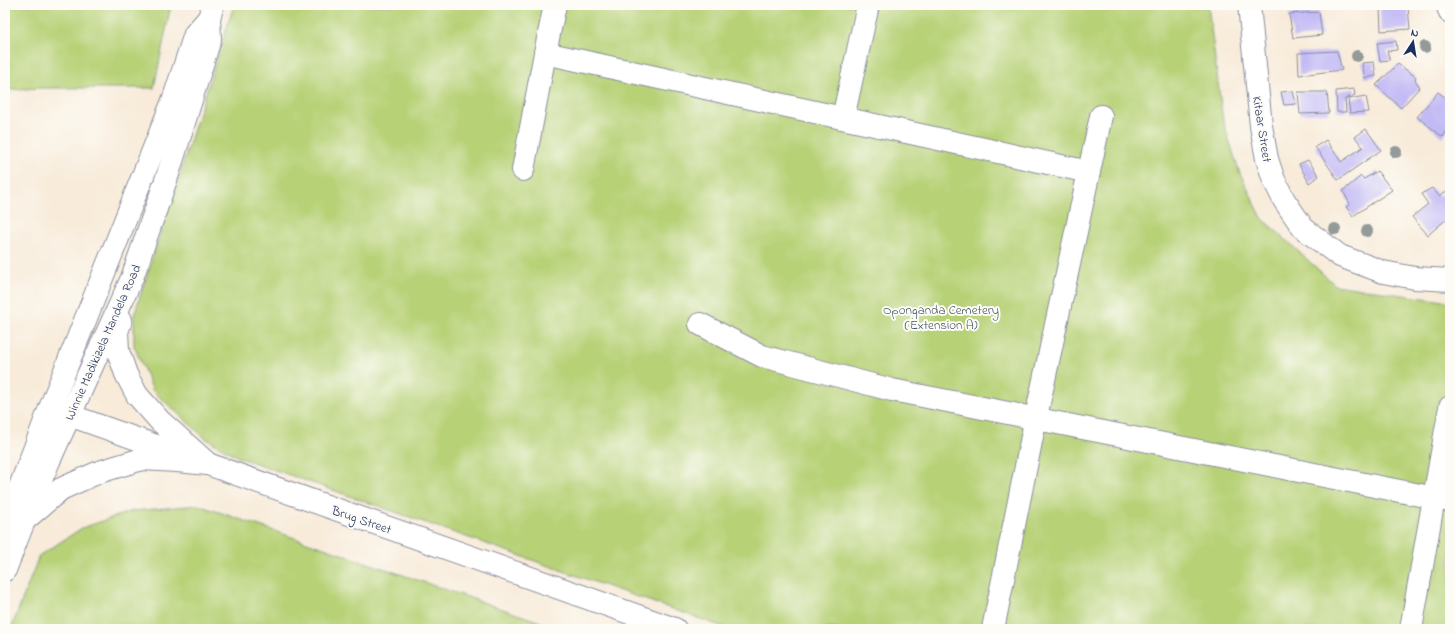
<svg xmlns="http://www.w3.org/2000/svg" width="1455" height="634" font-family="'Indie Flower',sans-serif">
	<rect width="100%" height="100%" fill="#fdfcf7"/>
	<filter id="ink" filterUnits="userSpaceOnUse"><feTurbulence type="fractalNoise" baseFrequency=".025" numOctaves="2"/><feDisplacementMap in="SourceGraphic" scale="8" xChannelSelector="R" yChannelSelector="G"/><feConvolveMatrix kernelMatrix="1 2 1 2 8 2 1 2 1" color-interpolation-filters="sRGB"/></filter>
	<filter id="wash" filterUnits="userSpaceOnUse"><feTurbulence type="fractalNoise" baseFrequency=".012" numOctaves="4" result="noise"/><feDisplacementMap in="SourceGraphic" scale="16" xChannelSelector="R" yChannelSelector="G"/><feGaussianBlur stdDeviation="0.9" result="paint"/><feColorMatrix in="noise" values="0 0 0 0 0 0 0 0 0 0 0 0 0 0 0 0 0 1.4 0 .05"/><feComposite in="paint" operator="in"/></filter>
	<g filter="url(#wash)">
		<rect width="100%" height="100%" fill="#f8ebd9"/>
		<g fill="#b7d177" stroke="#69806a">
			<polygon points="5,5 171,5 154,88 41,88 5,90"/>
			<polygon points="234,5 1208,5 1223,121 1239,171 1262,218 1335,285 1450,302 1450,629 729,629 238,457 205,438 153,391 134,346 134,315"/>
			<polygon points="198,505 561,629 11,629 39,556 82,528 132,511"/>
		</g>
		<g id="blocks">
			<g fill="#c2baf5">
				<polygon points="1408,7 1410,29 1381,31 1380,8"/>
				<polygon points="1319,12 1322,35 1293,38 1289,14"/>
				<polygon points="1396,41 1397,50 1387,51 1390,60 1380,61 1377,43"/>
				<polygon points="1337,51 1342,70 1299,75 1298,53"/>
				<polygon points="1374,62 1376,76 1365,78 1362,63"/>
				<polygon points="1398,64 1416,77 1415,80 1420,87 1401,108 1376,85"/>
				<polygon points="1354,89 1355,95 1345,99 1346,112 1337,112 1336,91"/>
				<polygon points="1293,91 1296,104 1284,105 1281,92"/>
				<polygon points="1298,92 1327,92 1329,113 1300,114"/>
				<polygon points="1438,92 1450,101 1450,126 1443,137 1417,117"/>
				<polygon points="1366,96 1369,112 1350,113 1348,99"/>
				<polygon points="1366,129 1381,150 1338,180 1315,147 1326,140 1341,162 1363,147 1355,137"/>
				<polygon points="1308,160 1319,176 1309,183 1299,164"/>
				<polygon points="1377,171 1392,190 1353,216 1346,207 1350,204 1343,191 1361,176 1364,179"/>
				<polygon points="1432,188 1439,196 1450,189 1450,216 1428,235 1412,217 1428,204 1421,194"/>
			</g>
		</g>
	</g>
	<g filter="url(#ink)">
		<use href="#blocks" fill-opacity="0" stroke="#8a8d9c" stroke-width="1"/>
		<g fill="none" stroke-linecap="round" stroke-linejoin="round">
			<defs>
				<g id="minor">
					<polyline points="1249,5 1261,126 1267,159 1274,180 1284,200 1303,228 1340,256 1383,272 1415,278 1450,280"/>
					<polyline points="1447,5 1450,12"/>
					<polyline points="545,53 1089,172"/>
					<polyline points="843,118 868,5"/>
					<polyline points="523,170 545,53 555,5"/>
					<polyline points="700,324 762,356 892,390 1450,501"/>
					<polyline points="52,409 675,629"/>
					<polyline points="993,629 1036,417 1101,116"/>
					<polyline points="1411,629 1450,407"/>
				</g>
				<g id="major">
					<polyline points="121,320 117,332 118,351 126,374 137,395 160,421 208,464"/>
					<polyline points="27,518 61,489 99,472 142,459 177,461 208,464"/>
					<polyline points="5,526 50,408 174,98 195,34 209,18"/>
					<polyline points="5,570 24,521 49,461 132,278 168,174 210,39 209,18 213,5"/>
				</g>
			</defs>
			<use href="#minor" stroke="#8a8d9c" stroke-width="24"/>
			<use href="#major" stroke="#8a8d9c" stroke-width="24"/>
			<use href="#minor" stroke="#fff" stroke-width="22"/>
			<use href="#major" stroke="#fff" stroke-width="22"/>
		</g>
		<g fill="#949a99">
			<circle cx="1425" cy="47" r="6"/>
			<circle cx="1357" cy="56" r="6"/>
			<circle cx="1396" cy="152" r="6"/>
			<circle cx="1335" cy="229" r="6"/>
			<circle cx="1367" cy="231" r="6"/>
		</g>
	</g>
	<g text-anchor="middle" stroke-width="4" stroke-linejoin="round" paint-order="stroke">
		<g font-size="13" fill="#1b2f5e" stroke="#fdfcf7">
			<text transform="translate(1263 129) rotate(81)" y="5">Kitaar Street</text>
			<text transform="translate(102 342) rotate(-66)" y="5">Winnie Madikizela Mandela Road</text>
			<text transform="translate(362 519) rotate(19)" y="5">Brug Street</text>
		</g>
		<g font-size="13" fill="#425864" stroke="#fdfcf7">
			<text x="941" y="314">Oponganda Cemetery<tspan x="941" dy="15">(Extension A)</tspan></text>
		</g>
	</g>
	<rect width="1455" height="634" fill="none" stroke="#fdfcf7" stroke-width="20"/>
	<g transform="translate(1413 42) rotate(12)" stroke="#fdfcf7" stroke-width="3" paint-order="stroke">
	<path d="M0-3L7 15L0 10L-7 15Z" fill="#1b2f5e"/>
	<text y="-6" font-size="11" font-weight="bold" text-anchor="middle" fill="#1b2f5e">N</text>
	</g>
</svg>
